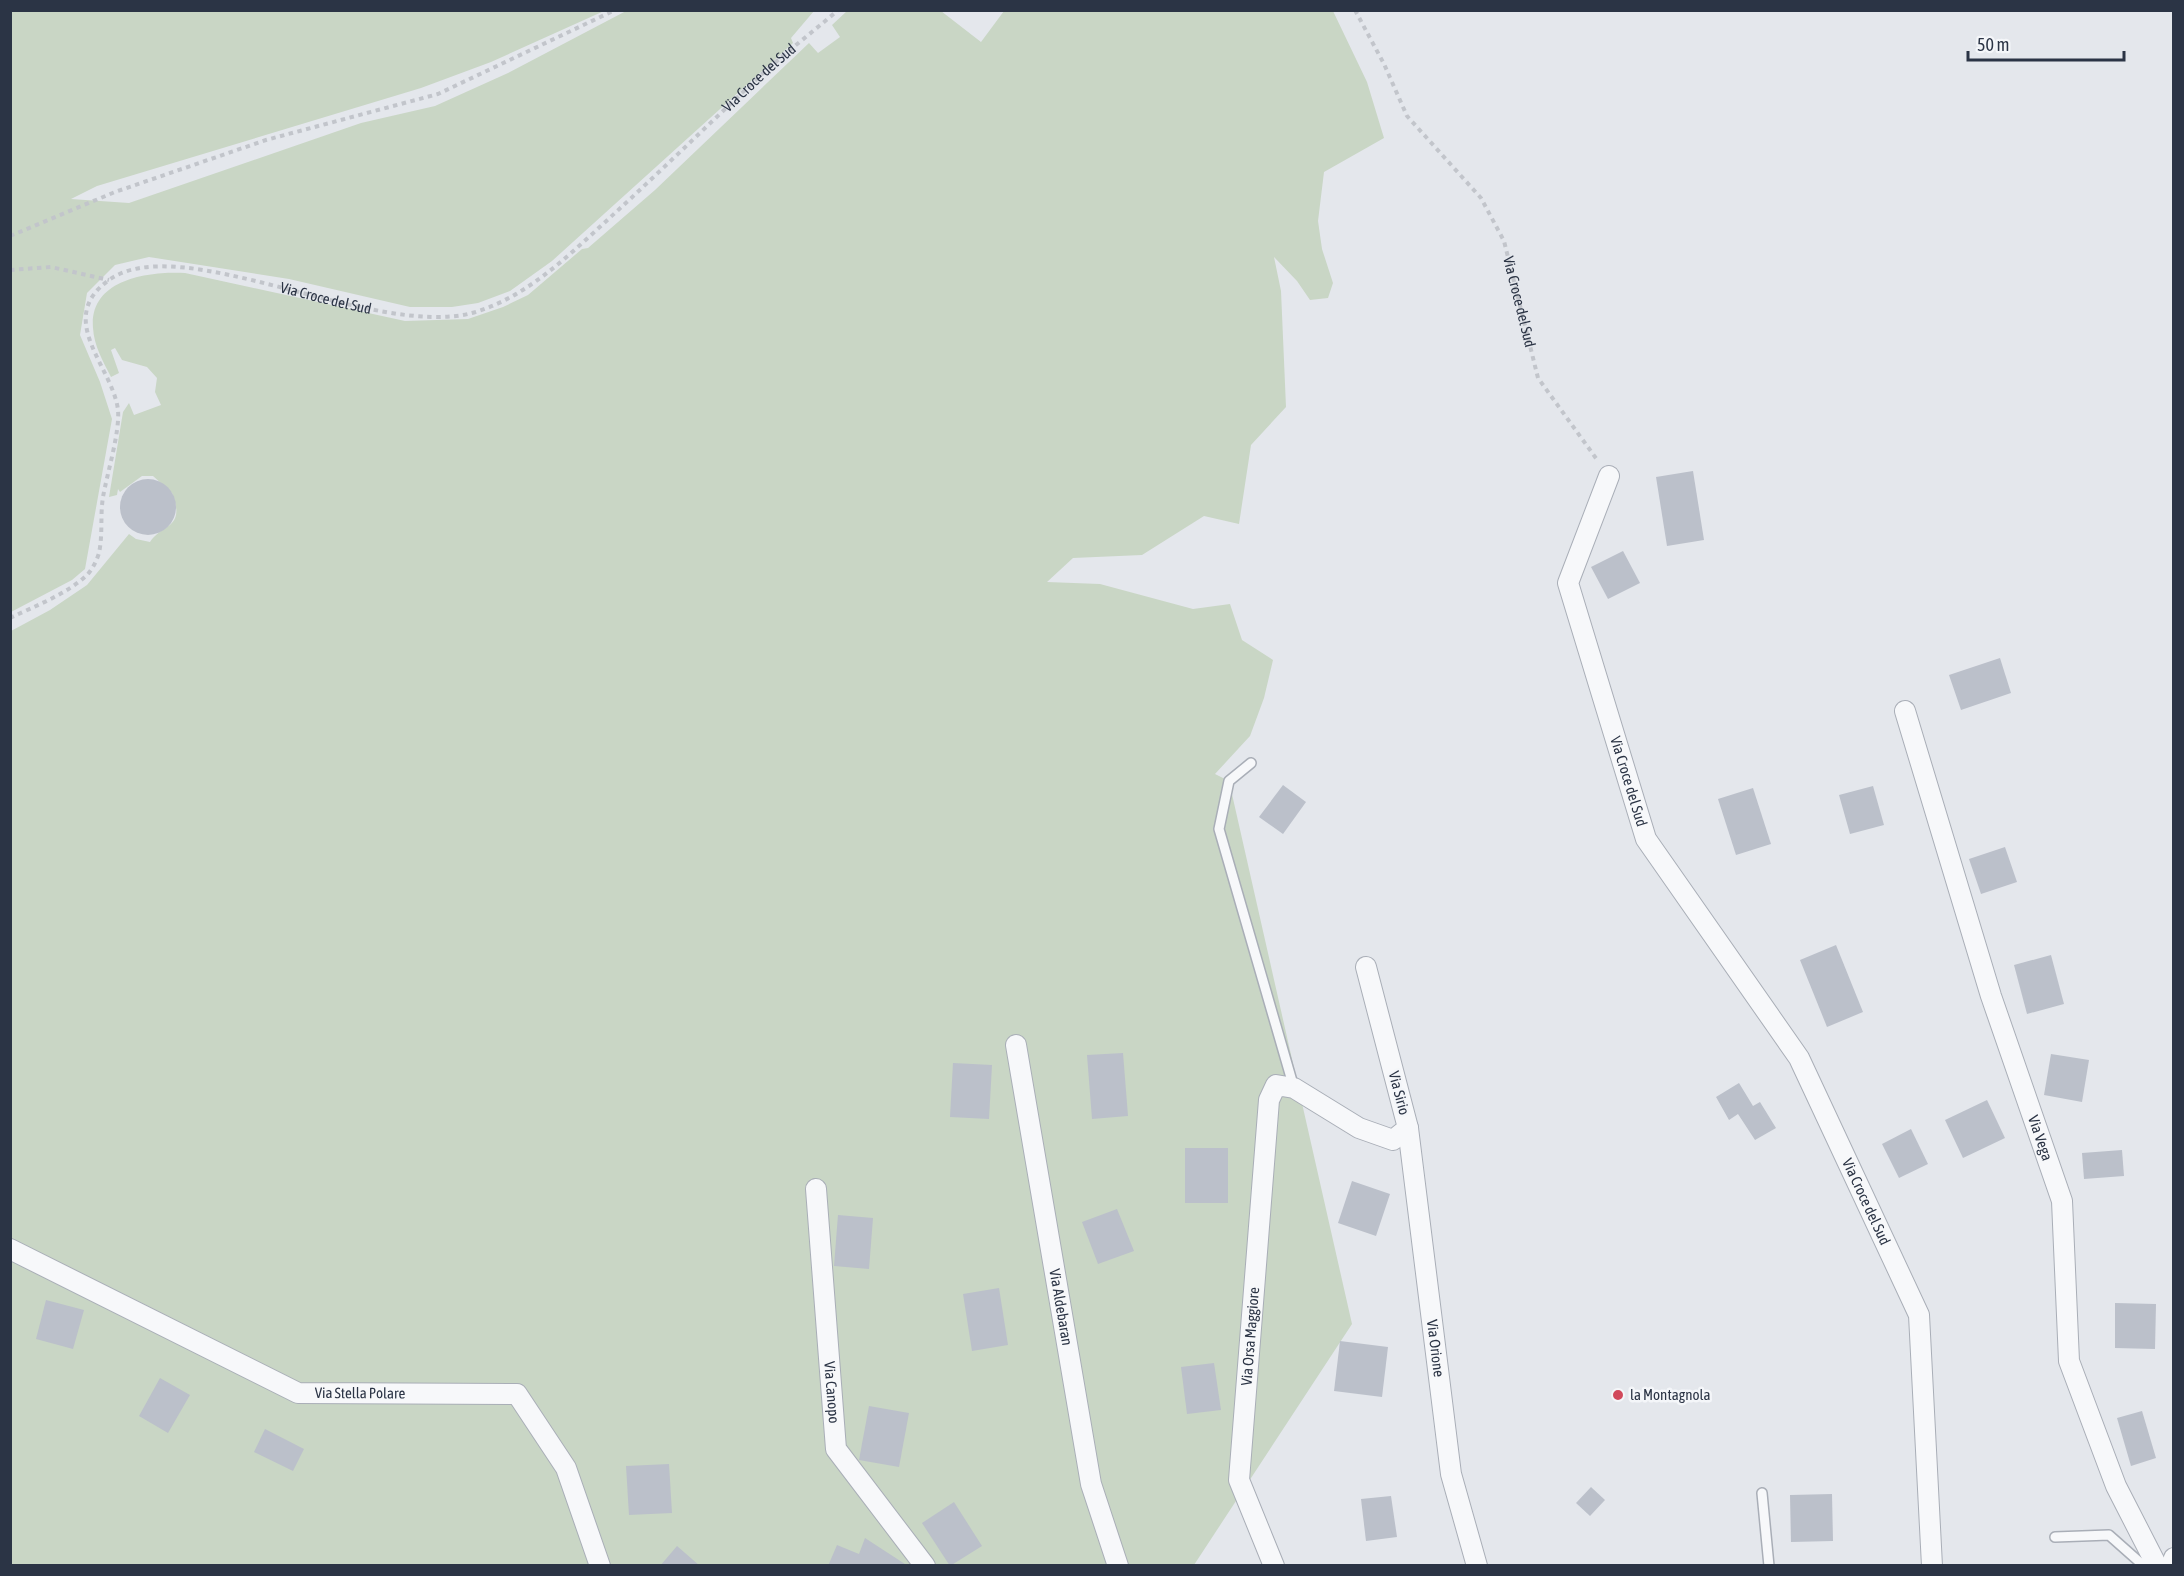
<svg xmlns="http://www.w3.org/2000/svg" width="2184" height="1576" font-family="'Asap Condensed',sans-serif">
	<rect width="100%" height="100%" fill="#e4e7ec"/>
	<g fill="#c9d6c5">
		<polygon points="10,11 604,11 491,62 421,88 97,186 71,199 129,203 361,123 435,106 508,73 626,11 814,11 791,38 793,43 552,261 510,291 478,303 452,307 410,307 289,279 149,257 115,265 87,293 80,335 100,382 112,419 85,569 72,580 11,612"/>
		<path d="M 847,11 L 941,11 L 981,42 L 1004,11 L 1333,11 L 1367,82 L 1384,138 L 1324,172 L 1318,221 L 1322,249 L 1333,283 L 1328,298 L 1310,300 L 1297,281 L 1274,257 L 1281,291 L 1286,407 L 1251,445 L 1239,524 L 1204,516 L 1142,555 L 1073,558 L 1047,582 L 1100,584 L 1193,609 L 1230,604 L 1242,640 L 1273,660 L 1264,698 L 1250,736 L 1215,774 L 1229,781 L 1352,1324 L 1194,1565 L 11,1566 L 11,631 L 50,610 L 87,585 L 129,534 L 136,539 L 150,542 C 163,523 186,529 172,493 L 153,476 L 142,476 L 120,492 L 118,489 L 117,495 L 109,497 L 123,412 L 129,403 L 134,415 L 161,405 L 155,392 L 157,378 L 147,367 L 122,360 L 115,348 L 111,350 L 119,373 L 111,377 C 103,361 94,346 93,328 C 89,279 149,271 185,273 L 405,321 L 468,319 L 503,307 L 528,295 L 582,249 L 588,248 L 655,190 L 809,43 L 818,53 L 840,37 L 832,25 Z"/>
	</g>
	<g fill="#bbc0ca">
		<polygon points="1693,471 1704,540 1667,546 1656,477"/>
		<circle cx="148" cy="507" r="28"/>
		<polygon points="1623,551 1640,583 1608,599 1591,567"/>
		<polygon points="2000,658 2011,693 1961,710 1949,675"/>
		<polygon points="1283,785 1306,802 1283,834 1259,817"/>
		<polygon points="1873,786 1884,825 1850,834 1839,795"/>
		<polygon points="1753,788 1771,844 1736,855 1718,799"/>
		<polygon points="2005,847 2017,882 1981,894 1969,859"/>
		<polygon points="1836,945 1863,1012 1827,1027 1800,960"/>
		<polygon points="2051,955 2064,1004 2027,1014 2014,965"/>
		<polygon points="1123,1053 1128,1116 1092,1119 1087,1055"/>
		<polygon points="2051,1054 2089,1060 2082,1102 2044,1095"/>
		<polygon points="953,1063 992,1065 989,1119 950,1117"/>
		<polygon points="1739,1083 1753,1106 1760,1102 1776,1128 1755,1140 1738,1114 1729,1120 1716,1097"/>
		<polygon points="1987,1100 2005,1138 1963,1158 1945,1120"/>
		<polygon points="1911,1129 1928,1164 1899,1178 1882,1144"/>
		<rect x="1185" y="1148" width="43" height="55"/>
		<polygon points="2122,1150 2124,1176 2084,1179 2082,1153"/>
		<polygon points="1352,1181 1390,1194 1376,1236 1338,1223"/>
		<polygon points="1117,1209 1134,1251 1098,1264 1082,1222"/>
		<polygon points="838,1215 873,1218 869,1269 834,1266"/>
		<polygon points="999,1288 1008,1345 972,1351 963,1294"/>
		<polygon points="46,1300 84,1310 73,1349 36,1339"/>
		<polygon points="2115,1303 2156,1304 2155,1349 2115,1348"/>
		<polygon points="1340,1341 1388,1347 1382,1397 1334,1391"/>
		<polygon points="1214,1363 1221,1410 1187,1414 1181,1367"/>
		<polygon points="160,1378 190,1395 168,1433 139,1416"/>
		<polygon points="869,1406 909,1413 899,1467 859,1460"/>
		<polygon points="2142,1411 2156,1458 2131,1466 2117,1418"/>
		<polygon points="265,1429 304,1449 293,1471 254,1452"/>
		<polygon points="669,1464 672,1513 629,1515 626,1466"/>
		<polygon points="1591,1487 1605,1500 1590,1516 1576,1503"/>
		<polygon points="1832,1494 1833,1541 1791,1542 1790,1495"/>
		<polygon points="1391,1496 1397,1537 1366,1541 1361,1499"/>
		<polygon points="954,1502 982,1546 950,1566 922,1523"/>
		<polygon points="865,1538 908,1566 828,1566 837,1545 859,1554"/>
		<polygon points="677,1546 700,1566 660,1566"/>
	</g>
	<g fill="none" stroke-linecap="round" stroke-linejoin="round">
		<defs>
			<g id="service">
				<polyline points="1251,763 1229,781 1219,829 1294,1088"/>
				<polyline points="1762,1493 1769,1566"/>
				<polyline points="2055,1537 2109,1535 2144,1566"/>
			</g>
			<g id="minor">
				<path id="s3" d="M 1609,476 L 1568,583 L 1646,839 L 1799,1058 L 1919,1315 L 1932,1566"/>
				<path id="s4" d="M 1905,711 L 1991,996 L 2062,1201 L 2069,1361 L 2116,1486 L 2157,1566"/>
				<path id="s5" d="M 1016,1045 L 1091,1484 L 1118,1566"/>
				<path id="s6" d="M 1408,1128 L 1451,1474 L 1477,1566"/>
				<path id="s7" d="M 816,1189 L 836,1449 L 925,1566"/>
				<path id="s8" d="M 10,1249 L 298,1393 L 517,1394 L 566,1468 L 600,1566"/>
				<path id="s9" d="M 1274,1566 L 1239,1480 L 1269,1100 L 1276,1085 L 1294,1088 L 1359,1128 L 1393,1140 L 1408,1128 L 1366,967"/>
				<polyline points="2172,1566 2174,1558"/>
			</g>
		</defs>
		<use href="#service" stroke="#a9aeb7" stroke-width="12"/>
		<use href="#minor" stroke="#a9aeb7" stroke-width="22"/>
		<g stroke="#c2c5cb" stroke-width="4" stroke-dasharray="4.5 4.5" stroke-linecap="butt">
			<path id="s1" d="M 1355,10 L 1384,64 L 1407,116 L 1481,198 L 1504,241 L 1538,378 L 1598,461"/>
			<polyline points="10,236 115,192 266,140 438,94 615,10"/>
			<polyline points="10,270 51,267 109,280"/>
			<path id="s2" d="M 10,618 C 35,606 67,594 87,575 C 92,570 97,560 99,553 C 103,534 100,516 103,497 C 107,474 120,432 118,410 C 113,367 54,319 109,280 C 180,229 373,339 472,313 C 529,297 572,252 615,213 C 664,168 712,121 761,75 C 786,52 813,32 838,10"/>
		</g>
		<use href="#service" stroke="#f7f8fa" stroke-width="9"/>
		<use href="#minor" stroke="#f7f8fa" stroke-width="20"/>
	</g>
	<circle fill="#d1495b" stroke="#f4f6f9" stroke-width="2" cx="1618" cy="1395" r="6"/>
	<g text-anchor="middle" stroke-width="5" stroke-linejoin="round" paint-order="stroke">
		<g font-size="15" fill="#2b3445" stroke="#f4f6f9">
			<text dy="5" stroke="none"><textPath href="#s2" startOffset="1148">Via Croce del Sud</textPath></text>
			<text dy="5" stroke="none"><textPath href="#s2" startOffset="626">Via Croce del Sud</textPath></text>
			<text dy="5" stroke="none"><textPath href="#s1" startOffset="340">Via Croce del Sud</textPath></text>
			<text dy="5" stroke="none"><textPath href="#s3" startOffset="322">Via Croce del Sud</textPath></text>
			<text transform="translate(1399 1093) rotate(75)" y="5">Via Sirio</text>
			<text dy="5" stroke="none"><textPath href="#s4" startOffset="448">Via Vega</textPath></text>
			<text dy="5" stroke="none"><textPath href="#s3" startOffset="808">Via Croce del Sud</textPath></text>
			<text dy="5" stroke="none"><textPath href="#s5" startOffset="266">Via Aldebaran</textPath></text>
			<text dy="5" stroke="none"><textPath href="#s9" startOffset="237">Via Orsa Maggiore</textPath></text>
			<text dy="5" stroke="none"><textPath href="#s6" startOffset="222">Via Orione</textPath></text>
			<text dy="5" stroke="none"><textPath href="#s7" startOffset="204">Via Canopo</textPath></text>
			<text dy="5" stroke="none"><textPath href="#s8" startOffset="384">Via Stella Polare</textPath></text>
		</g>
		<g font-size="15" fill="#2b3445" stroke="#f4f6f9" text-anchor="start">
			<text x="1630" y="1400">la Montagnola</text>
		</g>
	</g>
	<rect width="2184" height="1576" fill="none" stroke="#2b3445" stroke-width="24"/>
	<path d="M1968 51v9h156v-9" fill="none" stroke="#2b3445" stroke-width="3"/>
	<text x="1977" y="51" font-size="18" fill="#2b3445" stroke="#f4f6f9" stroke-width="4.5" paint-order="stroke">50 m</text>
</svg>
